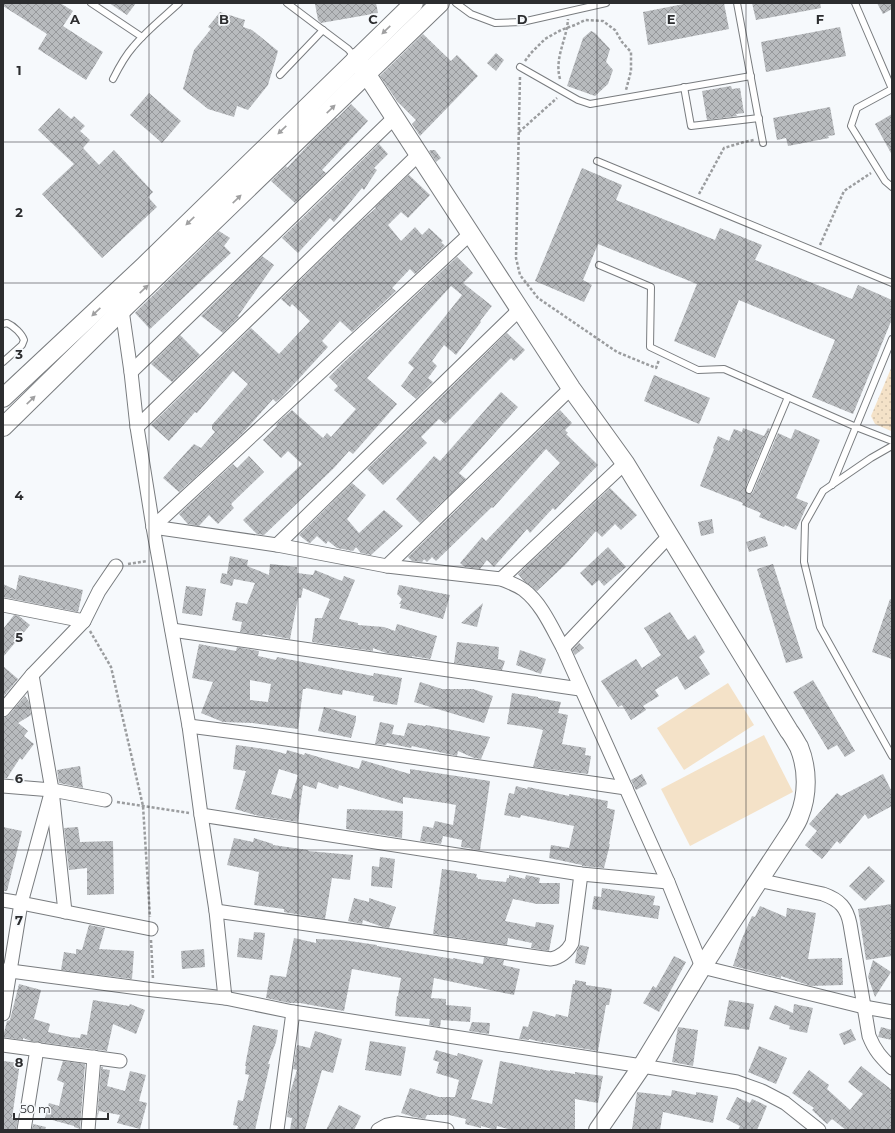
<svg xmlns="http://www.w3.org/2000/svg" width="895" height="1133" font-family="Montserrat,sans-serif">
	<defs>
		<pattern id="grass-dots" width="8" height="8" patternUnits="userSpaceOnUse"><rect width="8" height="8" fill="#f4e2c8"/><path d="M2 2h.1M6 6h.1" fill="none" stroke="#d1c2ac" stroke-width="1.8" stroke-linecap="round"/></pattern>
		<pattern id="building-cross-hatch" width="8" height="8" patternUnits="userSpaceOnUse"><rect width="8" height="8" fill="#b8bbbe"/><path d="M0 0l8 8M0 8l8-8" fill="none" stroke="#96989b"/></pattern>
	</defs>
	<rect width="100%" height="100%" fill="#f6f9fc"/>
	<polygon fill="url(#grass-dots)" points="892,366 892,431 891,431 875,424 871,416"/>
	<g fill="#f4e2c8">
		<polygon points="728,683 754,725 684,770 657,728"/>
		<polygon points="764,735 793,792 690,846 661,789"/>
	</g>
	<g fill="url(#building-cross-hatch)" fill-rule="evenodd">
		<polygon points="3,3 60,3 73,11 63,26 103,52 86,80 38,49 47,34 3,6"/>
		<polygon points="109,3 136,3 127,15"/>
		<polygon points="322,3 376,3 378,13 321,23 318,20 315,4"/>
		<polygon points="689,3 724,3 729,29 648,45 643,12"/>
		<polygon points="752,3 820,3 821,8 756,20"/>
		<polygon points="877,3 892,3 892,9 883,14"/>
		<polygon points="220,12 245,20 243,27 252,30 278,51 268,85 248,110 237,106 234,117 208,109 183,89 194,50 211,29 208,27"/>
		<polygon points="840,27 846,56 766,72 761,42"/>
		<polygon points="591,31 595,33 610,49 606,62 613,70 608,84 595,96 567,86 583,38"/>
		<polygon points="423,34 451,61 457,55 478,76 420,136 412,124 416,120 397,101 380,76"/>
		<polygon points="496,53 504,60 496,71 487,63"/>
		<polygon points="731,86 732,89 740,88 744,113 736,114 737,116 707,120 702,91"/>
		<polygon points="149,93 181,121 162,143 130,115"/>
		<polygon points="351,104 368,121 322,170 326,173 295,203 271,181 286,166 287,168 310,143 336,118 337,118"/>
		<polygon points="830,107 835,135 828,136 829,138 788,146 786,138 777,140 773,118"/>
		<polygon points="59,108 71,119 74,116 85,126 80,131 90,140 83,148 99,165 114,150 153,192 148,197 157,207 102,258 42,194 74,164 38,130"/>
		<polygon points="892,114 892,155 875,124"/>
		<polygon points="384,139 379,144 388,154 374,168 377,170 364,190 362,188 334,222 330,218 298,253 282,238"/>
		<polygon points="431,150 435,150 441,158 436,162 429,151"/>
		<polygon points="582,168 622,185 616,200 715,240 720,228 762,245 755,260 852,299 858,285 892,300 892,319 853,414 812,397 835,340 739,300 715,358 674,341 697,284 598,244 583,280 592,285 584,302 535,281"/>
		<polygon points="409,175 430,195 408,218 401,212 388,225 401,241 415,227 422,235 429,228 443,241 441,242 445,246 415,274 410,269 392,288 396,291 352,332 340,321 322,341 328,347 281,398 276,402 273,399 242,434 179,492 163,478 194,444 201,448 215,432 212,429 212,425 248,384 233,371 197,413 195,412 169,441 151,425 251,328 279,354 310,321 292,304 290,307 281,299 360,222 376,208 375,207"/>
		<polygon points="219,231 230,238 224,246 231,253 150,329 135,313"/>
		<polygon points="262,256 274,265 238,316 239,317 223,333 201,316"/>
		<polygon points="457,257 473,273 463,283 492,306 480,321 481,322 456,355 444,345 432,361 437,366 428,378 433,382 416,399 401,386 414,368 408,363 462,295 451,286 367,378 397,404 353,454 349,451 334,468 264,535 257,534 243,520 302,464 288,451 281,458 263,440 277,426 276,425 278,422 292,410 323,438 327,433 331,437 356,409 334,390 338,386 329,377 342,364"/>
		<polygon points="507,333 525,350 514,361 511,358 445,424 439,419 421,437 427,443 383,485 367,469"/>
		<polygon points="180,335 200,355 172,382 151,364"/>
		<polygon points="654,375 710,398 699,424 644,401"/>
		<polygon points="501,392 518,407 459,473 466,479 420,523 396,499 434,456 440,461"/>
		<polygon points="560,410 572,423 565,430 568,433 566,434 598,465 555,510 553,508 530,533 527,529 494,567 487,560 480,569 465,567 460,563 482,537 486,541 560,463 546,449 493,508 492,507 436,561 432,557 427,562 424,559 422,562 412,561 408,557"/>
		<polygon points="743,428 764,436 768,428 770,429 745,488 745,492 748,494 751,494 753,492 778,433 791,439 795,429 820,440 796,498 808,503 796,530 785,525 784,527 759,517 761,513 742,505 743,503 700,486 714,449 713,448 718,436 729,441 734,429 742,432"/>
		<polygon points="249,456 264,472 231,504 234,508 218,524 209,515 199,526 188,524 179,514 233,464 237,468"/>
		<polygon points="352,483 366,495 347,519 359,533 384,510 403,526 371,555 361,553 356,547 353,551 337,548 328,541 326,544 317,536 310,543 309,543 299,535"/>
		<polygon points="610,488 637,515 621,530 615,524 602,537 596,531 566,564 537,591 523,580 518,574"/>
		<polygon points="712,519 714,533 701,536 698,522"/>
		<polygon points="765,536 768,546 749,552 746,542"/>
		<polygon points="608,547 626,567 604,586 599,580 592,586 580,573"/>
		<polygon points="230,556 248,560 247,566 269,575 270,564 297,567 297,573 313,575 315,570 342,581 344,576 355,580 339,619 358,623 358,625 384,627 395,631 397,624 437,636 431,657 430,659 412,656 412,657 386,653 373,648 373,651 312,642 315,618 322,618 330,599 303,588 301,598 298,598 290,639 263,634 262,635 240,632 242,622 232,620 236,602 247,604 255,583 234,579 232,586 220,583 222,573 227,574"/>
		<polygon points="773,564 803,658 786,663 757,569"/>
		<polygon points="19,575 83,590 78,612 3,597 3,584 16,590"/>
		<polygon points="399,585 450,595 443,619 400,608 401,604 399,604 402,599 397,594"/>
		<polygon points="186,586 206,589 202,616 182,613"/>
		<polygon points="890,599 892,600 892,659 872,652"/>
		<polygon points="483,603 477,627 461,623"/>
		<polygon points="670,612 688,640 695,635 705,652 699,657 710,674 685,690 677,676 655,690 659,696 643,706 646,710 631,720 622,705 618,707 601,681 636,659 642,668 661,655 644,628"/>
		<polygon points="14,615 19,616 30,625 3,657 3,629"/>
		<polygon points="457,642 499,647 498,659 505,661 502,670 454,663"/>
		<polygon points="579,643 584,648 575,655 572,650"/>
		<path d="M 199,644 L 236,651 L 237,647 L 259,651 L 258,656 L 276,660 L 277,657 L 373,676 L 374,673 L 402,678 L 397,705 L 373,701 L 374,696 L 343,690 L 342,695 L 306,688 L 306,689 L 303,689 L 298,729 L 253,723 L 223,722 L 201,713 L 213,682 L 192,678 ZM 250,680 L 271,684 L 268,702 L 250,700 Z"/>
		<polygon points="520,650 546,659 541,674 516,665"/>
		<polygon points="3,666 18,679 3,697"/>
		<polygon points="813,680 855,751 845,757 837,745 828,750 793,692"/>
		<polygon points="420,682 442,689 473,689 493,696 484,723 414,702"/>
		<polygon points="512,693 538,697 538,698 561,702 558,713 568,715 562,744 586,748 585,755 591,756 588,774 533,767 543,730 535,728 507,724"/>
		<polygon points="25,696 29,702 31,715 18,723 28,731 24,736 34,744 22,760 20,758 7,778 3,778 3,718 6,717 9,715"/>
		<polygon points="324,707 356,716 356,720 351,738 318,731"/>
		<polygon points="380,722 394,725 392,734 404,736 408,723 425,726 426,725 490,737 481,759 474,758 458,751 457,756 412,746 411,748 387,743 386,745 375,744"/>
		<path d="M 236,745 L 271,750 L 286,754 L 287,750 L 304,755 L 305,753 L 359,769 L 362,760 L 410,774 L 410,769 L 490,781 L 480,850 L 461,847 L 462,840 L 443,836 L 441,844 L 420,841 L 423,826 L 433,828 L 435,821 L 453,825 L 456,805 L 445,803 L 403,797 L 403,804 L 339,785 L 338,789 L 318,782 L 316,789 L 303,785 L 298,822 L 259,816 L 235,809 L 246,771 L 233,769 ZM 279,769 L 298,775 L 291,799 L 271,794 Z"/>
		<polygon points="80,766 83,788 59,783 57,770"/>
		<polygon points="642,774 647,784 636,790 631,780"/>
		<polygon points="883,774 892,792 892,806 868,819 865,814 840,844 837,841 822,859 805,845 817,831 809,824 837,793 841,796"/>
		<polygon points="516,786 527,789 528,787 569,796 569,794 608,801 607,808 615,810 609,844 610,844 604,868 582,866 582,865 549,858 551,845 569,848 574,826 521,815 520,818 504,815 509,793 514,794"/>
		<polygon points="347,809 403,811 402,838 346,829"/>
		<polygon points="3,827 22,831 7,891 3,891"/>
		<polygon points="78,827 80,842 113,841 114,894 87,895 87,868 69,870 64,828"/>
		<polygon points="234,838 253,842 254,838 273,844 273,845 308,850 308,851 353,855 350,880 332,878 325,919 284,912 284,909 254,905 259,872 227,865"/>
		<polygon points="380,857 395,859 392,888 371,886 372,866 379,867"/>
		<polygon points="869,866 885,881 865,901 849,886"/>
		<polygon points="442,869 477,874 476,877 478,878 478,879 506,882 507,878 509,878 509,875 525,879 526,875 540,878 539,883 560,883 559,904 537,904 513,899 505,921 535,927 536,922 554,925 549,951 531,948 532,943 508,938 507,945 433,934"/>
		<polygon points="602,888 655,896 653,905 660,906 658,919 592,909 594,896 601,897"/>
		<polygon points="354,898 369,902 369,898 396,907 389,928 383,927 363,920 362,924 348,921"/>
		<polygon points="892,904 892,956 866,960 858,909"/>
		<polygon points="760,906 786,917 787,908 816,913 808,959 842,958 843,985 811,986 781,976 781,978 733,966 741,941 752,916 755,917"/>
		<polygon points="89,925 105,928 99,949 134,951 132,979 61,970 64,952 76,954 76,949 82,950"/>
		<polygon points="254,932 265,933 262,960 237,957 239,938 253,940"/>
		<polygon points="294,938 316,943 316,939 343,940 377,945 377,946 453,959 453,958 483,964 484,957 504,960 503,965 520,969 514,995 434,978 431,998 446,999 446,1005 471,1007 470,1022 441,1020 440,1027 429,1025 430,1019 395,1016 397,996 398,996 401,978 352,969 344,1011 300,1003 289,1003 266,998 270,975 286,977"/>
		<polygon points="580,945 589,947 585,965 575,963 577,950"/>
		<polygon points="204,949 205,967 182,969 181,951"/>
		<polygon points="674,956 686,962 659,1012 643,1003 653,986 656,988"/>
		<polygon points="873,960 891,972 875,997 868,977"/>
		<polygon points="575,980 586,982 586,985 612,989 609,1005 606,1005 598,1051 543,1042 543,1043 541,1042 529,1039 529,1040 519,1039 523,1026 528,1027 533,1011 538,1012 555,1017 556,1014 568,1017 573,984 575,984"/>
		<polygon points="19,984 41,990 34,1019 50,1024 48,1032 70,1037 80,1038 81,1034 87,1035 93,1000 129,1006 130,1004 145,1010 136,1034 113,1024 107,1051 31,1041 23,1038 23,1040 3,1037 7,1021 10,1020"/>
		<polygon points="729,1000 754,1004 749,1030 724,1026"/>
		<polygon points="794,1004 813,1008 807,1033 789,1029 790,1026 769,1019 775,1005 793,1013"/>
		<polygon points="472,1022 490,1023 489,1034 469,1031"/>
		<polygon points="253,1025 278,1030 276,1042 268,1064 270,1064 255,1130 237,1130 238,1126 233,1125 238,1100 243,1101 249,1075 245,1074 246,1066 245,1066"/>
		<polygon points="678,1027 698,1030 693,1066 672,1062"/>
		<polygon points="881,1027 892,1030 892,1040 878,1037"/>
		<polygon points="851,1029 856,1040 844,1045 839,1034"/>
		<polygon points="315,1031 342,1039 333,1073 322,1070 305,1130 290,1130 292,1118 287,1117 290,1093 297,1070 293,1069 297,1045 310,1048"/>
		<polygon points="370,1041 406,1047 401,1076 365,1070"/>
		<polygon points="759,1046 787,1058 776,1084 748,1072"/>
		<polygon points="436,1050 457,1056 458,1053 483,1060 471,1099 492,1104 500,1061 550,1071 550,1070 575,1074 575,1072 603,1076 598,1103 575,1099 575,1130 512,1130 497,1126 496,1130 481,1126 481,1128 465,1124 466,1119 449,1115 427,1115 425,1119 414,1117 401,1113 410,1088 439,1097 455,1097 459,1080 436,1073 439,1062 433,1060"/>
		<polygon points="3,1061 20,1063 12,1118 18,1119 16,1130 3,1130"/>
		<polygon points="63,1061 85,1064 80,1129 74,1127 74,1126 45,1118 49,1103 59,1106 64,1083 57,1080"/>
		<polygon points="861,1066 892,1090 892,1130 846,1130 832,1119 827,1124 812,1110 814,1108 792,1093 809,1070 829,1085 827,1089 850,1110 863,1094 848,1082"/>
		<polygon points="101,1067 103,1067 103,1069 110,1070 107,1086 125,1091 130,1071 146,1075 139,1101 147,1103 140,1129 117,1123 120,1115 99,1111 97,1119"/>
		<polygon points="672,1090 696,1095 696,1092 718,1096 713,1123 663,1112 660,1130 632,1130 637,1092 671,1096"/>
		<polygon points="737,1097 750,1103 752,1099 767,1106 757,1130 738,1130 740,1126 726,1119"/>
		<polygon points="339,1105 361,1116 354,1130 326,1130"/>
		<polygon points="33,1124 46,1127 45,1130 32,1130"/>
	</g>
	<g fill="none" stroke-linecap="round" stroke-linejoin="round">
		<defs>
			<g id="lane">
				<polyline points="91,3 142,37"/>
				<polyline points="287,3 348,49 355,57"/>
				<polyline points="456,3 471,14 495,23 522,22 606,3"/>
				<polyline points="737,3 763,143"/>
				<polyline points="855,3 892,89"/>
				<polyline points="520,67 578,100 590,104 751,76"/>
				<polyline points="280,75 323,30"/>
				<path d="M 113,79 C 119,67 125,56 133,47 C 147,30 164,17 179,3"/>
				<polyline points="684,87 691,126 759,118"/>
				<polyline points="892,89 857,108 851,126 885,181 892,187"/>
				<polyline points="597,161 892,283"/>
				<polyline points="599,265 651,287 650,347 698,370 724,369 856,427 892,441"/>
				<path d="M 3,324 L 7,323 C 14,326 22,334 24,340 L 22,345 L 3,362"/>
				<polyline points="892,446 871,458 823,491 805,523 804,562 820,627 892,756"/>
				<polyline points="832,485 892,339"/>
				<polyline points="749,490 788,397"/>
			</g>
			<g id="street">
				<polyline points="122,310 131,372 137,427 153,527 189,726 201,815 216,911 225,998"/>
				<polyline points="131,372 394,118"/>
				<polyline points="137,427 419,154"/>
				<path d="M 153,527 L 277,545 L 387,566 L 501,579 C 509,582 517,585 524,590 C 542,604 552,628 563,648 L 668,882 L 702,967 L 864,1007 L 892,1012"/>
				<polyline points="153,527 470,234"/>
				<polyline points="277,545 520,309"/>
				<polyline points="387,566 571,388"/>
				<polyline points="501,579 625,463"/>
				<polyline points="3,605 84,621 99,591 116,566"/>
				<polyline points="172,630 580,689"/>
				<polyline points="563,648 670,535"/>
				<polyline points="32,675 52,790 65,912"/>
				<polyline points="3,710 32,675 84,621"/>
				<polyline points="189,726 251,734 626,788"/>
				<polyline points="3,786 52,790 105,800"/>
				<polyline points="201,815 581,874 668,882"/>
				<path d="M 758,880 L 823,894 C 840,900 847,908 850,924 L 869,1036 C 875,1051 881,1057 892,1068"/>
				<polyline points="3,900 21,903 151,929"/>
				<path d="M 216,911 L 551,959 C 561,957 567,952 572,943 L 581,874"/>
				<polyline points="3,970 154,990 225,998 293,1012 642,1066 737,1082 762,1091 785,1103 819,1130"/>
				<polyline points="3,1014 21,903 50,797"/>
				<polyline points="3,1045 120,1061"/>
				<polyline points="24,1130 37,1049"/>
				<polyline points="88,1130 94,1057"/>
				<polyline points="277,1130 293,1012"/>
				<polyline points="378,1130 387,1125 397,1123 447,1130"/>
			</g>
			<g id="secondary">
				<path d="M 356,58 L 571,388 L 625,463 L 789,731 C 793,736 796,742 799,747 C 808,769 808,795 799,817 C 797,823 793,828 790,833 L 702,967 L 642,1066 L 598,1130"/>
				<polyline points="3,398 144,266 414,3"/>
				<polyline points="3,427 122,310 440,3"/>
			</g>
		</defs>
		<use href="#lane" stroke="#797c7f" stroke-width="8"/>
		<use href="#street" stroke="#797c7f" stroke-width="15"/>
		<use href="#secondary" stroke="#797c7f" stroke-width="20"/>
		<g stroke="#9b9d9f" stroke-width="2.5" stroke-dasharray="3 2" stroke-linecap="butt">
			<polyline points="525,61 531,53 545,39 561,30 575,25 585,20 603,21 615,30 622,42 631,52 631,71 626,90"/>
			<polyline points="520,77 516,258 520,275 538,298 617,352 656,368 659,360"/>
			<path d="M 560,79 C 554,58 567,39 568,19"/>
			<polyline points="519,132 557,98"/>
			<polyline points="699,194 724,148 744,142 754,140"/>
			<polyline points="820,245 844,191 871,173"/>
			<polyline points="128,564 147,561"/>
			<polyline points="90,631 111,667 143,806 150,917"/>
			<polyline points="117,802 189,813"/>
			<polyline points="151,940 153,979"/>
		</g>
		<use href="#lane" stroke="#fff" stroke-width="6"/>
		<use href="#street" stroke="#fff" stroke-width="13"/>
		<use href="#secondary" stroke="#fff" stroke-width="18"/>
	</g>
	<defs><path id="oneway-solid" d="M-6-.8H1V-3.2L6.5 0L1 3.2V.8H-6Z"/></defs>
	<g fill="#a0a0a1">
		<use href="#oneway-solid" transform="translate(386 30) rotate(136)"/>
		<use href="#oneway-solid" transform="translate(331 109) rotate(-44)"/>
		<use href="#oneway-solid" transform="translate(282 130) rotate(136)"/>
		<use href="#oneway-solid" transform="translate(237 199) rotate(-44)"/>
		<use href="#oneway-solid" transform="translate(190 221) rotate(136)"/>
		<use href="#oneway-solid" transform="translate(144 289) rotate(-44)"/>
		<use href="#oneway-solid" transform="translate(96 312) rotate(137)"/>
		<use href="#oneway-solid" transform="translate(31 400) rotate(-44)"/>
	</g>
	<path fill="none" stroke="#2c2d2f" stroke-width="1" stroke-opacity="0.55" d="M 149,3 L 149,1130M 298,3 L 298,1130M 448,3 L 448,1130M 597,3 L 597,1130M 746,3 L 746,1130M 3,142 L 892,142M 3,283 L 892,283M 3,425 L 892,425M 3,566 L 892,566M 3,708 L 892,708M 3,850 L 892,850M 3,991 L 892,991"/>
	<g font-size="13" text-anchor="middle" font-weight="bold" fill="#2c2d2f" stroke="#f6f9fc" stroke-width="3.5" stroke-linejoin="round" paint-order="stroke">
		<text x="75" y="24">A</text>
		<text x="224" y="24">B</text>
		<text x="373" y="24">C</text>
		<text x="522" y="24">D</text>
		<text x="671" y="24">E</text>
		<text x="820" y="24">F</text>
		<text x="19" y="75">1</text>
		<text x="19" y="217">2</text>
		<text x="19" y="359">3</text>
		<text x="19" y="500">4</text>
		<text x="19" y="642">5</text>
		<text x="19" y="783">6</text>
		<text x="19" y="925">7</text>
		<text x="19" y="1067">8</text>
	</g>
	<rect width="895" height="1133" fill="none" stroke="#2c2d2f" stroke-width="8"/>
	<path d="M14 1113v6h94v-6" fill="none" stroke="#2c2d2f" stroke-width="2"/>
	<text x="20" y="1113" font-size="12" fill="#2c2d2f" stroke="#f6f9fc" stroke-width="3" paint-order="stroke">50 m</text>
</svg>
